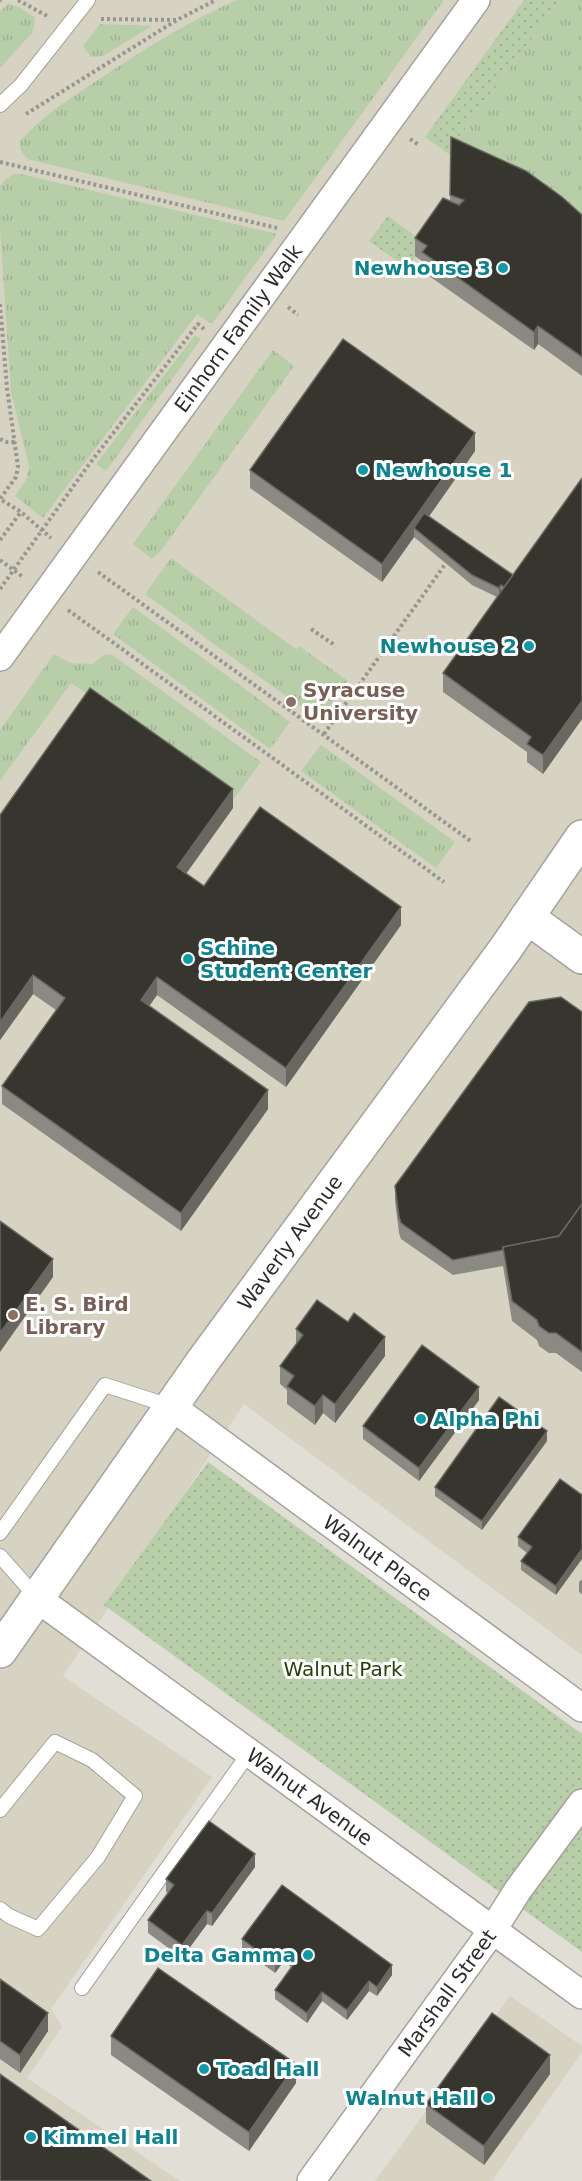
<svg xmlns="http://www.w3.org/2000/svg" width="582" height="2181" font-family="'DejaVu Sans',sans-serif">
	<defs>
		<pattern id="grass-tufts" width="24" height="20" patternUnits="userSpaceOnUse" patternTransform="scale(1.5)"><rect width="24" height="20" fill="#b8cea9"/><path d="M3 7l-1-3M5 7V3M7 7l1-3M15 17l-1-3M17 17v-4M19 17l1-3" fill="none" stroke="#9eb191"/></pattern>
		<pattern id="park-dots" width="8" height="8" patternUnits="userSpaceOnUse" patternTransform="scale(1.5)"><rect width="8" height="8" fill="#b8cea9"/><path d="M2 2h.1M6 6h.1" fill="none" stroke="#9eb191" stroke-width="1.8" stroke-linecap="round"/></pattern>
	</defs>
	<rect width="100%" height="100%" fill="#e0ded5"/>
	<g fill="#d6d3c3">
		<polygon points="0,0 582,0 582,1655 244,1404 63,1676 212,1777 51,2009 62,2027 27,2078 180,2181 0,2181"/>
		<polygon points="510,1996 582,2046 582,2052 492,2181 375,2181"/>
	</g>
	<g fill="url(#grass-tufts)">
		<path d="M 237,0 L 444,0 L 284,221 L 27,159 L 20,149 L 20,141 C 42,116 73,96 101,78 C 145,49 188,21 237,0 Z"/>
		<polygon points="560,0 582,0 582,232 447,153"/>
		<polygon points="9,4 19,7 34,17 35,21 32,33 0,68 0,11"/>
		<polygon points="100,24 152,26 103,56 91,57 83,46"/>
		<polygon points="14,174 21,174 277,234 212,324 197,314 43,518 15,496 27,478 29,467 11,392 0,229 0,186 6,179"/>
		<polygon points="195,335 201,339 106,471 96,464"/>
		<polygon points="273,350 294,366 161,551 152,559 133,544"/>
		<polygon points="171,558 296,649 299,646 348,681 322,717 303,704 301,707 145,594"/>
		<polygon points="133,607 290,722 270,749 113,634"/>
		<polygon points="54,654 70,663 92,664 104,655 111,654 261,762 234,799 71,683 0,781 0,730"/>
		<polygon points="321,745 455,842 436,868 301,771"/>
	</g>
	<g fill="url(#park-dots)">
		<polygon points="524,0 560,0 447,153 425,137"/>
		<polygon points="388,216 425,243 407,268 369,241"/>
		<polygon points="208,1462 582,1734 582,1952 104,1605"/>
	</g>
	<g fill="none" stroke-linecap="round" stroke-linejoin="round">
		<defs>
			<g id="lane">
				<polyline points="0,105 21,85 88,0"/>
				<polyline points="0,1533 105,1385 170,1406"/>
				<polyline points="0,1556 38,1599"/>
				<polyline points="0,1810 55,1742 92,1760 135,1796 98,1857 38,1929 9,1916 0,1909"/>
				<polyline points="82,1988 249,1753"/>
			</g>
			<g id="street">
				<path id="s1" d="M 0,657 L 476,0"/>
				<path id="s2" d="M 172,1407 L 582,1708"/>
				<path id="s3" d="M 38,1599 L 582,1995"/>
				<path id="s4" d="M 311,2181 L 492,1931 L 518,1890 L 582,1803"/>
			</g>
			<g id="secondary">
				<polyline points="527,917 582,957"/>
				<path id="s5" d="M 0,1651 L 203,1361 L 506,948 L 582,837"/>
			</g>
		</defs>
		<use href="#lane" stroke="#a4a29a" stroke-width="16"/>
		<use href="#street" stroke="#a4a29a" stroke-width="30"/>
		<use href="#secondary" stroke="#a4a29a" stroke-width="36"/>
		<g stroke="#989690" stroke-width="4" stroke-dasharray="3 3" stroke-linecap="butt">
			<polyline points="18,0 49,17"/>
			<polyline points="0,1 1,0"/>
			<polyline points="101,19 177,20"/>
			<polyline points="26,114 177,20 216,0"/>
			<polyline points="410,139 419,145"/>
			<polyline points="0,162 277,228"/>
			<polyline points="0,304 7,388 18,467 16,477 0,499 21,512 51,538"/>
			<polyline points="288,307 298,315"/>
			<polyline points="0,439 7,442 15,442"/>
			<polyline points="0,540 21,512"/>
			<polyline points="0,560 23,577"/>
			<polyline points="98,572 472,842"/>
			<polyline points="0,589 90,463 198,324 204,329"/>
			<polyline points="68,610 444,882"/>
			<polyline points="311,629 336,646"/>
			<polyline points="324,734 446,563"/>
		</g>
		<use href="#lane" stroke="#fff" stroke-width="14"/>
		<use href="#street" stroke="#fff" stroke-width="27"/>
		<use href="#secondary" stroke="#fff" stroke-width="33"/>
	</g>
	<g fill="#8b8a82">
		<polygon points="451,137 582,215 582,376 538,344 534,350 422,271 422,261 415,256 415,238 450,201"/>
		<polygon points="475,451 429,516 513,575 582,478 582,719 543,774 527,762 527,752 443,692 443,673 497,597 472,585 414,537 382,582 250,488 250,470"/>
		<polygon points="233,808 186,874 204,886 401,925 286,1087 157,995 149,1006 268,1109 181,1231 2,1104 2,1086 56,1010 33,994 0,1040 0,815"/>
		<polygon points="582,1012 582,1372 556,1353 549,1353 539,1346 537,1340 512,1321 503,1266 453,1275 401,1239 399,1233 395,1201 395,1186"/>
		<polygon points="296,1329 385,1356 335,1423 323,1413 315,1425 287,1404 287,1390 280,1384 280,1366 296,1345"/>
		<polygon points="479,1400 419,1481 363,1439 363,1426"/>
		<polygon points="547,1441 482,1530 435,1496 435,1487"/>
		<polygon points="560,1479 556,1595 521,1570 521,1561 527,1553 518,1546 518,1537"/>
		<polygon points="582,1579 582,1594 579,1592 579,1582"/>
		<polygon points="255,1867 212,1926 207,1924 182,1958 148,1933 148,1920 168,1893 166,1892 166,1879"/>
		<polygon points="242,1939 392,1975 377,1996 369,1991 347,2020 322,2001 307,2023 275,1999 275,1990 291,1967 284,1961 275,1973 242,1949"/>
		<polygon points="0,1979 48,2031 20,2073 0,2059"/>
		<polygon points="111,2036 296,2083 249,2151 111,2055"/>
		<polygon points="550,2074 484,2165 426,2123 426,2104"/>
	</g>
	<g fill="#696860">
		<polygon points="538,326 538,344 534,350 534,332"/>
		<polygon points="475,433 475,451 418,532 414,528 414,537 382,582 382,564"/>
		<polygon points="501,585 501,594 499,597 499,588"/>
		<polygon points="582,701 582,719 543,774 543,755"/>
		<polygon points="233,789 233,808 177,886 177,867"/>
		<polygon points="401,907 401,925 286,1087 286,1068"/>
		<polygon points="33,975 33,994 0,1040 0,1022"/>
		<polygon points="157,977 157,995 141,1018 141,1000"/>
		<polygon points="268,1090 268,1109 181,1231 181,1213"/>
		<polygon points="53,1259 53,1277 0,1352 0,1333"/>
		<polygon points="385,1337 385,1356 335,1423 335,1404"/>
		<polygon points="479,1387 479,1400 419,1481 419,1468"/>
		<polygon points="323,1395 323,1413 315,1425 315,1406"/>
		<polygon points="547,1431 547,1441 482,1530 482,1521"/>
		<polygon points="582,1549 582,1559 556,1595 556,1586"/>
		<polygon points="255,1854 255,1867 212,1926 212,1913"/>
		<polygon points="207,1911 207,1924 182,1958 182,1945"/>
		<polygon points="284,1952 284,1961 275,1973 275,1964"/>
		<polygon points="392,1965 392,1975 377,1996 377,1987"/>
		<polygon points="369,1981 369,1991 347,2020 347,2010"/>
		<polygon points="322,1992 322,2001 307,2023 307,2013"/>
		<polygon points="48,2013 48,2031 20,2073 20,2055"/>
		<polygon points="550,2055 550,2074 484,2165 484,2146"/>
		<polygon points="296,2064 296,2083 249,2151 249,2132"/>
	</g>
	<g fill="#36352e" stroke="#696860" stroke-width="1.5">
		<polygon points="451,137 526,171 562,197 582,215 582,357 538,326 534,332 422,252 427,246 415,238 443,198 459,205 464,200 450,195"/>
		<polygon points="343,339 475,433 382,564 250,470"/>
		<polygon points="582,478 582,701 543,755 527,744 531,737 443,673"/>
		<polygon points="424,513 513,575 504,587 501,585 499,588 472,575 414,528"/>
		<polygon points="90,688 233,789 177,867 204,886 260,807 401,907 286,1068 157,977 141,1000 268,1090 181,1213 2,1086 65,998 33,975 0,1022 0,815"/>
		<polygon points="561,997 582,1012 582,1204 559,1236 503,1247 503,1250 453,1260 401,1223 399,1217 395,1186 529,1002"/>
		<polygon points="582,1204 582,1352 556,1333 549,1333 539,1326 537,1320 512,1301 503,1247 559,1236"/>
		<polygon points="0,1221 53,1259 0,1333"/>
		<polygon points="317,1300 348,1322 354,1313 385,1337 335,1404 323,1395 315,1406 287,1386 294,1376 280,1366 303,1335 296,1329"/>
		<polygon points="422,1345 479,1387 419,1468 363,1426"/>
		<polygon points="499,1397 547,1431 482,1521 435,1487"/>
		<polygon points="560,1479 582,1495 582,1549 556,1586 521,1561 532,1547 518,1537"/>
		<polygon points="209,1821 255,1854 212,1913 207,1911 182,1945 148,1920 174,1885 166,1879"/>
		<polygon points="282,1885 392,1965 377,1987 369,1981 347,2010 322,1992 307,2013 275,1990 296,1961 284,1952 275,1964 242,1939"/>
		<polygon points="158,1968 296,2064 249,2132 111,2036"/>
		<polygon points="0,1979 48,2013 20,2055 0,2041"/>
		<polygon points="492,2013 550,2055 484,2146 426,2104"/>
		<polygon points="0,2074 151,2181 0,2181"/>
	</g>
	<g fill="#0f9aa8" stroke="#fff" stroke-width="2">
		<circle cx="503" cy="268" r="6"/>
		<circle cx="363" cy="470" r="6"/>
		<circle cx="529" cy="646" r="6"/>
		<circle cx="188" cy="959" r="6"/>
		<circle cx="421" cy="1419" r="6"/>
		<circle cx="308" cy="1955" r="6"/>
		<circle cx="204" cy="2069" r="6"/>
		<circle cx="488" cy="2098" r="6"/>
		<circle cx="31" cy="2137" r="6"/>
	</g>
	<g fill="#8d6e63" stroke="#fff" stroke-width="2">
		<circle cx="291" cy="702" r="6"/>
		<circle cx="13" cy="1315" r="6"/>
	</g>
	<g text-anchor="middle" stroke-width="6" stroke-linejoin="round" paint-order="stroke">
		<g font-size="20" font-weight="bold" fill="#0d838f" stroke="#fff" text-anchor="start">
			<text x="491" y="275" text-anchor="end">Newhouse 3</text>
			<text x="375" y="477">Newhouse 1</text>
			<text x="517" y="653" text-anchor="end">Newhouse 2</text>
			<text x="200" y="955">Schine<tspan x="200" dy="23">Student Center</tspan></text>
			<text x="433" y="1426">Alpha Phi</text>
			<text x="296" y="1962" text-anchor="end">Delta Gamma</text>
			<text x="216" y="2076">Toad Hall</text>
			<text x="476" y="2105" text-anchor="end">Walnut Hall</text>
			<text x="43" y="2144">Kimmel Hall</text>
		</g>
		<g font-size="20" fill="#2c2b28" stroke="#fff">
			<text dy="7" stroke="none"><textPath href="#s1" startOffset="406">Einhorn Family Walk</textPath></text>
			<text dy="7" stroke="none"><textPath href="#s5" startOffset="501">Waverly Avenue</textPath></text>
			<text dy="7" stroke="none"><textPath href="#s2" startOffset="255">Walnut Place</textPath></text>
			<text dy="7" stroke="none"><textPath href="#s3" startOffset="336">Walnut Avenue</textPath></text>
			<text dy="7" stroke="none"><textPath href="#s4" startOffset="232">Marshall Street</textPath></text>
		</g>
		<g font-size="20" font-weight="bold" fill="#785e54" stroke="#fff" text-anchor="start">
			<text x="303" y="697">Syracuse<tspan x="303" dy="23">University</tspan></text>
			<text x="25" y="1311">E. S. Bird<tspan x="25" dy="23">Library</tspan></text>
		</g>
		<g font-size="20" fill="#244107" stroke="#fff">
			<text x="343" y="1676">Walnut Park</text>
		</g>
	</g>
</svg>
